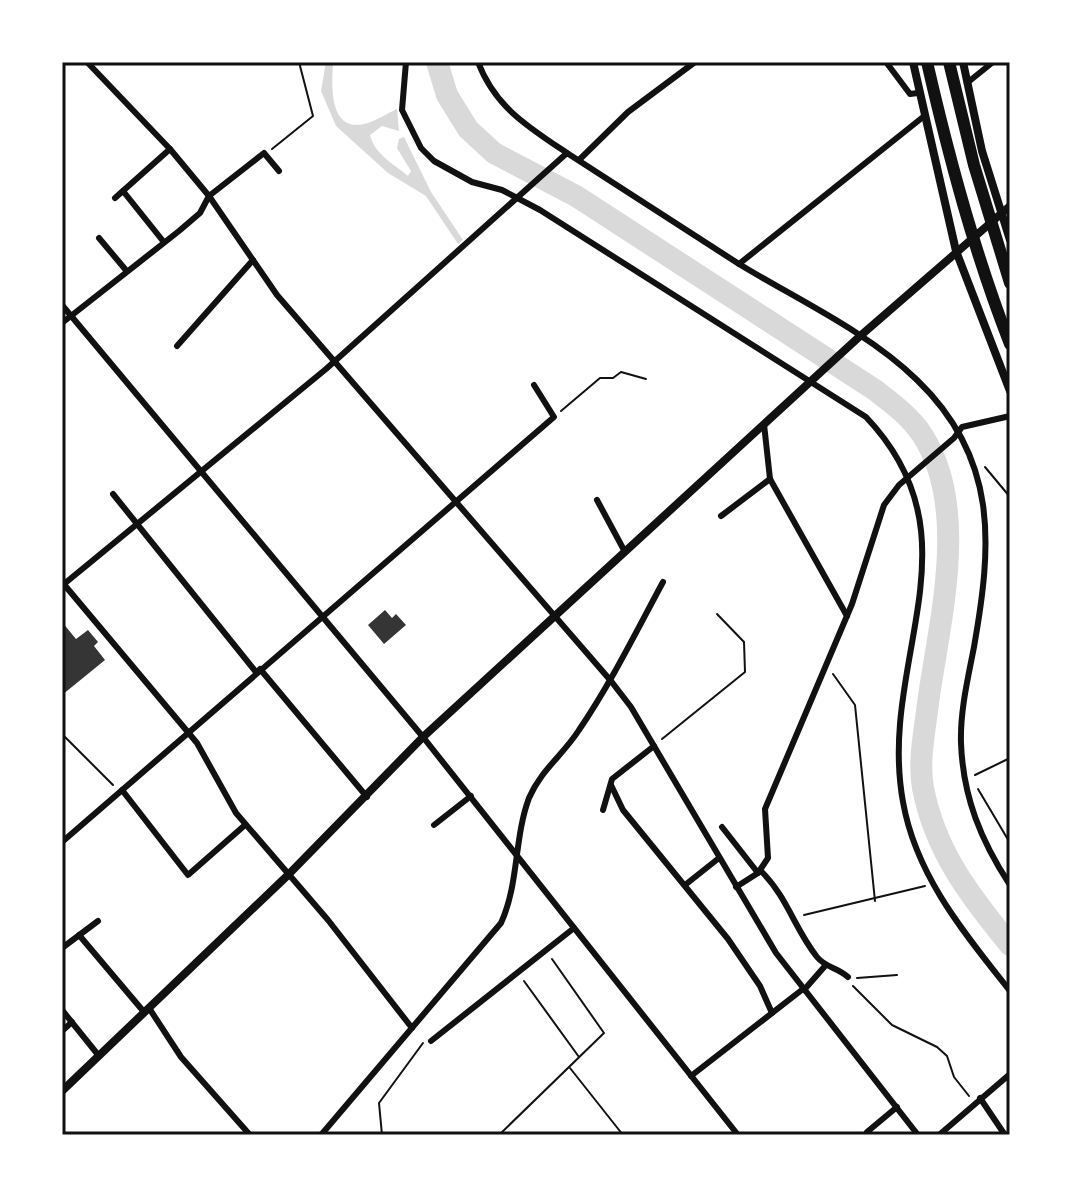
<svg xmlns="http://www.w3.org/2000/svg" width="1072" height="1197" font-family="Rubik,sans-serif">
	<rect width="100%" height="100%" fill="#fff"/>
	<path fill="#d9d9d9" d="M 326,62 L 333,62 C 332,83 328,132 364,124 C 376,121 388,113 397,109 L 399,131 L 382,126 L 370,135 C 375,155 394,164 408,176 L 411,171 L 397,148 L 399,139 L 404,137 L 431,192 L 463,240 L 458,244 L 426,196 L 388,173 L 336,126 L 321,91 Z"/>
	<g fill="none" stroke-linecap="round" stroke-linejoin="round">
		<path stroke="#d9d9d9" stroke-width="22" d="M 437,62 L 447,95 L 468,129 L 494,153 L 576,196 L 875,390 C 892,403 911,417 923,436 C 970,510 939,622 928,703 C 925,730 918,761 923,788 C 935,851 970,896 1010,945"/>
	</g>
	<g fill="#353535">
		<polygon points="385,610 392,618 396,614 406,625 384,644 368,625"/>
		<polygon points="62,622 76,639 88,630 98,642 94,646 105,660 62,695"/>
	</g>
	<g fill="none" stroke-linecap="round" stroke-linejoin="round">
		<g stroke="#111" stroke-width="2">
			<polyline points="272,149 313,116 299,62"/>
			<polyline points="561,411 600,378 613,378 621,372 646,379"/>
			<polyline points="985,467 1010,497"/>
			<polyline points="833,674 855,705 875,901"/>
			<polyline points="62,734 113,785"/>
			<polyline points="662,739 745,672 744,642 717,614"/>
			<polyline points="975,775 1010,758"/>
			<polyline points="978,789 1010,843"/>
			<polyline points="804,915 925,886"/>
			<polyline points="857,978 897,975"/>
			<polyline points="524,981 579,1057"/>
			<polyline points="853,986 892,1025 937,1047 947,1056 954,1077 969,1096"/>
			<polyline points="570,1068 623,1135"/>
			<polyline points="382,1135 379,1103 423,1043"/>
			<polyline points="499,1135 604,1033 552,959"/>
		</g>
		<g stroke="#111" stroke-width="6">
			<polyline points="87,62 170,149 209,196 277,295 611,681 631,707 776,953 918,1135"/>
			<path d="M 406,62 L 402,110 L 421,148 L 434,161 L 472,182 L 502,190 L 540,210 L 866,417 C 983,540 877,660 903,802 C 916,876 965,934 1010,991"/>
			<path d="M 478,62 C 495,107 528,127 567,153"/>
			<polyline points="886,62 910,94 918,93"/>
			<polyline points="967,83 993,62"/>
			<polyline points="579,160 628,112 695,62"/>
			<polyline points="123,191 163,241"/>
			<polyline points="115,198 170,149"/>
			<polyline points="99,238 125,269"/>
			<path d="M 739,264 C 798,300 868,332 917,380 C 999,459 992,545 974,647 C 968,678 960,711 961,743 C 963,797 981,841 1010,885"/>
			<polyline points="62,305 423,737 738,1135"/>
			<polyline points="62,323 179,231 200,213 209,196 264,153 279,171"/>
			<polyline points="177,346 253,260"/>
			<polyline points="764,424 770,479 847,616"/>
			<polyline points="113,494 256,672"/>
			<polyline points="597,500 625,552"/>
			<polyline points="721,516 770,479"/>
			<polyline points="62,582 197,743 236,813 328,920 412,1028"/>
			<polyline points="64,584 326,369 567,153 739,264 923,117"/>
			<polyline points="260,669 367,797"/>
			<polyline points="611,785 623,810 728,939 760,986 772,1013"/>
			<polyline points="122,790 188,875 245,825"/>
			<polyline points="603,810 612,779 654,746"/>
			<polyline points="434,825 471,796"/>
			<polyline points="722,827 758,873"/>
			<polyline points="62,842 554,417 534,385"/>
			<path d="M 761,871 C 788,898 794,928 817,957 C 826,968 837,967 848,977"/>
			<polyline points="685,885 719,858"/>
			<polyline points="736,887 758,873 768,858 765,809 852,604 884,505 899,485 954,438 962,427 1010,416"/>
			<polyline points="79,935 144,1012"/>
			<polyline points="62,948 98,921"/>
			<polyline points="804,990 825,966"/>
			<polyline points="149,1008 181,1057 250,1135"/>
			<polyline points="62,1010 99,1056"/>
			<polyline points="62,1031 72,1022"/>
			<polyline points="431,1041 574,928"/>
			<polyline points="691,1076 803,989"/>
			<polyline points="980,1098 1005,1135"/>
			<polyline points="867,1132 897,1107"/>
			<path d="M 321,1135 L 501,923 C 519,884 514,838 529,798 C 541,770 563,755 579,730 C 611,683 636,632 663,582"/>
			<polyline points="939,1135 1010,1074"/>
		</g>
		<g stroke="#111" stroke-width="8">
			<polyline points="913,62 956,251 1010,391"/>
			<polyline points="963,62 982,151 1010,240"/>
			<polyline points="62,1091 288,875 423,737 859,337 1010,206"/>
		</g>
		<g stroke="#111" stroke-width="12">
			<path d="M 927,62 C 949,158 974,252 1010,344"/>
			<polyline points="949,62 974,165 1010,283"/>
		</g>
	</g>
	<rect width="1072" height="1197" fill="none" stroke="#ffffff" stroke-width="128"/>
	<rect x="64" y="64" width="944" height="1069" fill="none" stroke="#111" stroke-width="3"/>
</svg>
